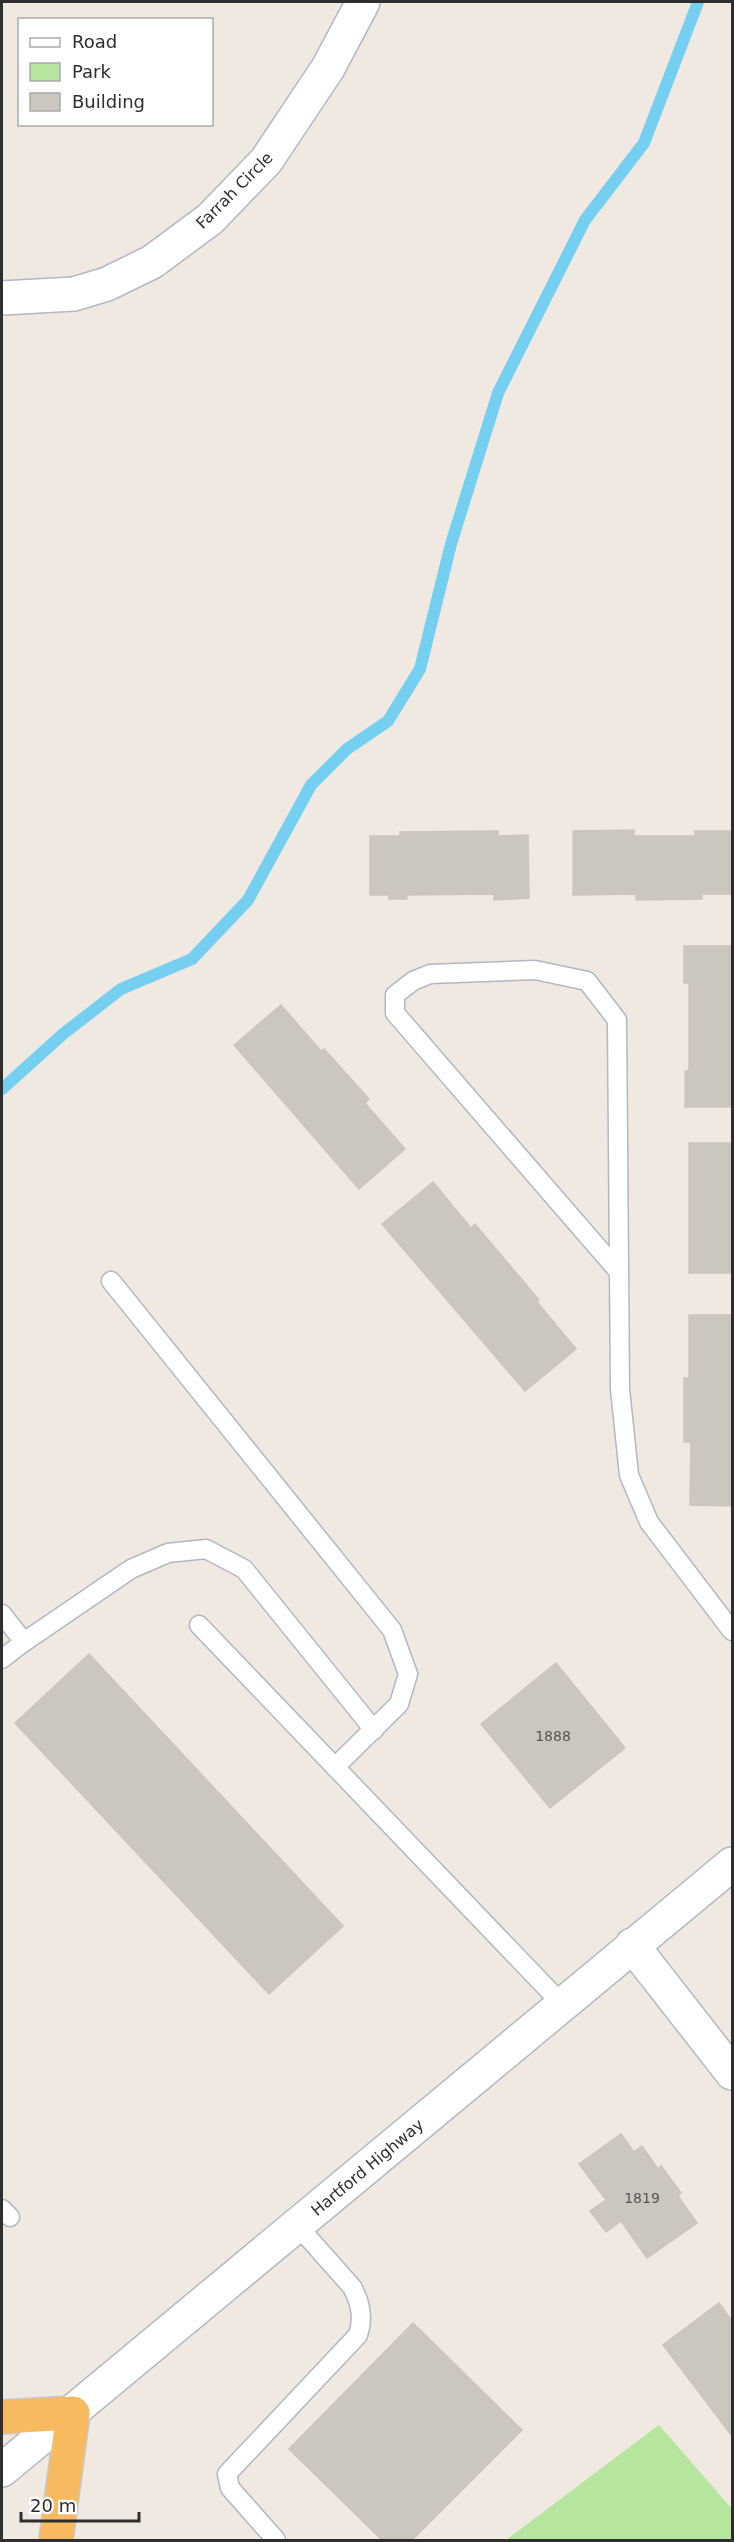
<svg xmlns="http://www.w3.org/2000/svg" width="734" height="2542" font-family="'DejaVu Sans',sans-serif">
	<rect width="100%" height="100%" fill="#efe9e1"/>
	<polygon fill="#b6e59e" points="659,2425 732,2509 732,2540 506,2540"/>
	<g fill="none" stroke-linecap="round" stroke-linejoin="round">
		<polyline stroke="#75cff0" stroke-width="12" points="2,1089 63,1034 121,989 192,959 248,900 311,785 347,749 388,721 420,669 451,544 498,393 585,220 644,143 698,2"/>
	</g>
	<g fill="#cbc7bf" stroke="#cbc5ba" stroke-width="1.5">
		<polygon points="634,830 634,836 695,836 695,831 732,831 732,894 702,894 702,899 636,900 636,894 573,895 573,831"/>
		<polygon points="498,831 498,836 528,835 529,898 494,900 494,894 406,895 407,899 389,899 389,895 370,895 370,836 400,836 400,832"/>
		<polygon points="684,946 732,946 732,1107 685,1107 685,1071 689,1071 689,983 684,983"/>
		<polygon points="281,1005 321,1051 324,1049 369,1099 365,1103 405,1149 359,1189 234,1045"/>
		<rect x="689" y="1143" width="43" height="130"/>
		<polygon points="433,1182 471,1228 475,1224 539,1300 537,1302 576,1349 525,1391 382,1224"/>
		<polygon points="689,1315 732,1315 732,1506 690,1505 691,1442 684,1442 684,1378 689,1378"/>
		<polygon points="89,1654 343,1926 269,1994 15,1723"/>
		<polygon points="556,1663 625,1748 550,1808 481,1724"/>
		<polygon points="621,2134 634,2152 642,2146 658,2169 661,2166 681,2193 678,2196 697,2223 647,2258 621,2221 606,2232 590,2211 606,2200 579,2164"/>
		<polygon points="719,2303 732,2321 732,2436 663,2345"/>
		<polygon points="413,2323 522,2430 412,2540 382,2540 289,2449"/>
	</g>
	<g fill="none" stroke-linecap="round" stroke-linejoin="round">
		<defs>
			<g id="service">
				<polyline points="619,1272 395,1013 395,995 413,981 430,974 535,970 587,981 617,1020 620,1389 629,1475 649,1522 732,1631"/>
				<polyline points="111,1281 392,1630 408,1674 399,1704 335,1767"/>
				<polyline points="2,1614 24,1642 131,1569 168,1553 206,1549 244,1569 374,1730"/>
				<polyline points="199,1625 562,2004"/>
				<polyline points="2,1659 24,1642"/>
				<polyline points="2,2209 10,2217"/>
				<path d="M 276,2540 L 230,2488 L 227,2474 L 358,2335 C 364,2318 361,2303 352,2287 L 297,2225"/>
			</g>
			<g id="minor">
				<polyline points="2,298 74,294 107,284 152,262 210,219 266,161 328,68 363,2"/>
				<polyline points="632,1945 732,2073"/>
			</g>
			<polyline id="secondary" points="2,2470 732,1864"/>
			<polyline id="trunk" points="2,2417 73,2413 56,2540"/>
		</defs>
		<use href="#service" stroke="#b4b7c1" stroke-width="21"/>
		<use href="#minor" stroke="#b4b7c1" stroke-width="36"/>
		<use href="#secondary" stroke="#b4b7c1" stroke-width="36"/>
		<use href="#trunk" stroke="#c9c9c9" stroke-width="36"/>
		<use href="#service" stroke="#fff" stroke-width="18"/>
		<use href="#minor" stroke="#fff" stroke-width="33"/>
		<use href="#secondary" stroke="#fff" stroke-width="33"/>
		<use href="#trunk" stroke="#f8ba60" stroke-width="33"/>
	</g>
	<g text-anchor="middle" stroke-width="4.5" stroke-linejoin="round" paint-order="stroke">
		<g font-size="14" fill="#555452">
			<text x="553" y="1741">1888</text>
			<text x="642" y="2203">1819</text>
		</g>
		<g font-size="16" fill="#2e2e2e" stroke="#fff">
			<text transform="translate(234 190) rotate(-45)" y="6">Farrah Circle</text>
			<text transform="translate(367 2167) rotate(-40)" y="6">Hartford Highway</text>
		</g>
	</g>
	<rect width="734" height="2542" fill="none" stroke="#2e2e2e" stroke-width="6"/>
	<rect x="18" y="18" width="195" height="108" fill="#ffffff" stroke="#ababab" stroke-width="1.5"/>
	<rect x="30" y="38" width="30" height="9" fill="#ffffff" stroke="#ababab" stroke-width="1.5"/>
	<text x="72" y="48" font-size="18" fill="#2e2e2e">Road</text>
	<rect x="30" y="63" width="30" height="18" fill="#b6e59e" stroke="#ababab" stroke-width="1.5"/>
	<text x="72" y="78" font-size="18" fill="#2e2e2e">Park</text>
	<rect x="30" y="93" width="30" height="18" fill="#cbc7bf" stroke="#ababab" stroke-width="1.5"/>
	<text x="72" y="108" font-size="18" fill="#2e2e2e">Building</text>
	<path d="M21 2512v9h118v-9" fill="none" stroke="#2e2e2e" stroke-width="3"/>
	<text x="30" y="2512" font-size="18" fill="#2e2e2e" stroke="#ffffff" stroke-width="4.5" paint-order="stroke">20 m</text>
</svg>
